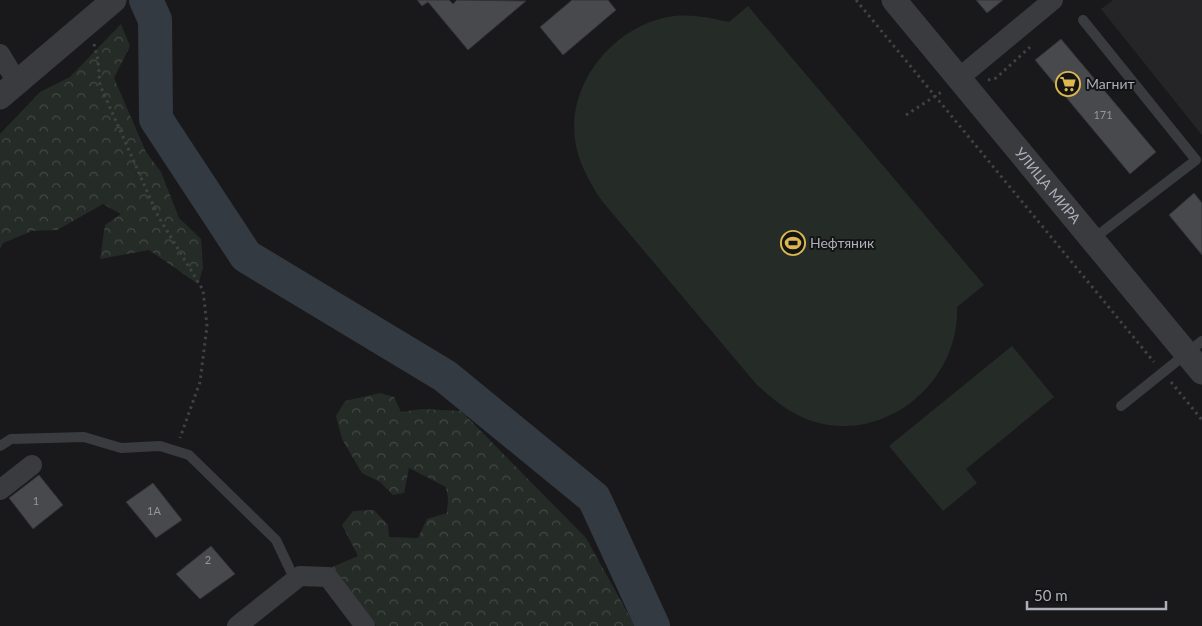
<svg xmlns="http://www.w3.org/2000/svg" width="1202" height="626" font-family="Lato,sans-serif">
	<defs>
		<pattern id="forest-crowns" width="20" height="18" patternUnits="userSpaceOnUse" patternTransform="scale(1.25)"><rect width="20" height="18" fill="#252c27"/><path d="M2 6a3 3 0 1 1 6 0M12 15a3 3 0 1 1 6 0" fill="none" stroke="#424844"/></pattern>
	</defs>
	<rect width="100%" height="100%" fill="#19191b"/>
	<polygon fill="#252527" points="1113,0 1202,0 1202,135 1101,9"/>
	<g fill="#252c27">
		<path d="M 748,6 L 984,285 L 957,307 C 960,385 879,449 804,418 C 785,410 772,398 757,385 L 602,201 C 591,185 582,169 577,150 C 562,90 610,28 668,17 C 689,13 709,18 729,22 Z"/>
		<polygon points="1012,346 1054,397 966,469 977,483 943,511 889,446"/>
	</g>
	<g fill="url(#forest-crowns)">
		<polygon points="121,24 130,46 114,78 146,152 161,172 179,218 201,239 203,268 198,284 149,250 100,259 105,225 121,214 103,204 57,230 32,231 3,243 0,249 0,134 40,92 70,77"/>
		<polygon points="380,393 394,397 401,412 422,409 461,411 586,538 635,626 376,626 330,568 358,556 342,525 353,511 374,510 388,525 389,537 418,538 427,519 447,513 448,498 446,487 409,468 404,493 393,495 380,482 362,473 342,439 336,416 345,401"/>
	</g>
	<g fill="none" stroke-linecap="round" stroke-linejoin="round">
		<polyline stroke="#343a42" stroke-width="34" points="146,0 155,20 156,119 246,256 445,376 594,498 653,626"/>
	</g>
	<g fill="#48494d" stroke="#333336">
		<polygon points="417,0 449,0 453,4 457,0 526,1 468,50 428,2 422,6"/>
		<polygon points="572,0 608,0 616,10 563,55 540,27"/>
		<polygon points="976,0 1003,0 987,13"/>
		<polygon points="1061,39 1156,152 1130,174 1035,60"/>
		<polygon points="1194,193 1202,203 1202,255 1169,215"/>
		<polygon points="39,475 63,505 33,529 9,498"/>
		<polygon points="153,483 182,520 156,538 126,502"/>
		<polygon points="211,546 235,574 200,599 176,574"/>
	</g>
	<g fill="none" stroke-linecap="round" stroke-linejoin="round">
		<g stroke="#404246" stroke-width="3" stroke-dasharray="2.5 4" stroke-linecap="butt">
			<polyline points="856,0 1154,362"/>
			<polyline points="94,44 98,60 100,85 158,216 203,290 207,326 200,382 180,438"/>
			<polyline points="988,80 996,78 1030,47"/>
			<polyline points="906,115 943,91"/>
			<polyline points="1171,382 1202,420"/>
		</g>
		<g stroke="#3a3b3f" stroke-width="10">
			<polyline points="1083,20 1196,160 1093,239"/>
			<polyline points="1121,406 1202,341"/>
			<polyline points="0,446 11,439 84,437 121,448 160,446 189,455 276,540 295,580"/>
		</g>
		<g stroke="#3a3b3f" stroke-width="20">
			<polyline points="0,54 17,82"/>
			<polyline points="959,78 1053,0"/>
			<polyline points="0,490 32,465"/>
			<polyline points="237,626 300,576 328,577 365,626"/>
		</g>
		<g stroke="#3a3b3f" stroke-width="25">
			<path id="s1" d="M 894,0 L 1202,372"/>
			<polyline points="0,97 114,0"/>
		</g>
	</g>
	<defs>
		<symbol id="supermarket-ring" viewBox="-11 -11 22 22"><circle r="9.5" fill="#141416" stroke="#ddb84e" stroke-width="1.5"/><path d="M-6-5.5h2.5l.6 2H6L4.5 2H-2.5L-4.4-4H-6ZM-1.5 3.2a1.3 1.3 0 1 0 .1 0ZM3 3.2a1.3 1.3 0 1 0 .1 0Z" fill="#ddb84e"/></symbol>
		<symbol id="stadium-ring" viewBox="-11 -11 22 22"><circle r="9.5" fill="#141416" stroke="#ddb84e" stroke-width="1.5"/><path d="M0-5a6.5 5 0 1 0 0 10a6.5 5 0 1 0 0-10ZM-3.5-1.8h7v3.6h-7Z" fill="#ddb84e"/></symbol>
	</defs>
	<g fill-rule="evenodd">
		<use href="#supermarket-ring" x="1054" y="70" width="28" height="28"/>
		<use href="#stadium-ring" x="779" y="229" width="28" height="28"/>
	</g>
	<g text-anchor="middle" stroke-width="4" stroke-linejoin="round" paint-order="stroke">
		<g font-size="11" fill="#94969e">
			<text x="1103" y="119">171</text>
			<text x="36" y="505">1</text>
			<text x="154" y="515">1А</text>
			<text x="208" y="564">2</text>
		</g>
		<g font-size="14" fill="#adafb9" stroke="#141416" text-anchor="start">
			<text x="1086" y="89">Магнит</text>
			<text x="810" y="248">Нефтяник</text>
		</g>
		<g font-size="14" fill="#adafb9" stroke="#141416">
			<text dy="5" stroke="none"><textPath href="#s1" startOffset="241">УЛИЦА МИРА</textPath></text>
		</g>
	</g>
	<path d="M1027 601v8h139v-8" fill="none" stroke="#adafb9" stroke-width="2.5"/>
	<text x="1034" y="601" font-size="15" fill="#adafb9" stroke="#141416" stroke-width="4" paint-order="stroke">50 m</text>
</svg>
